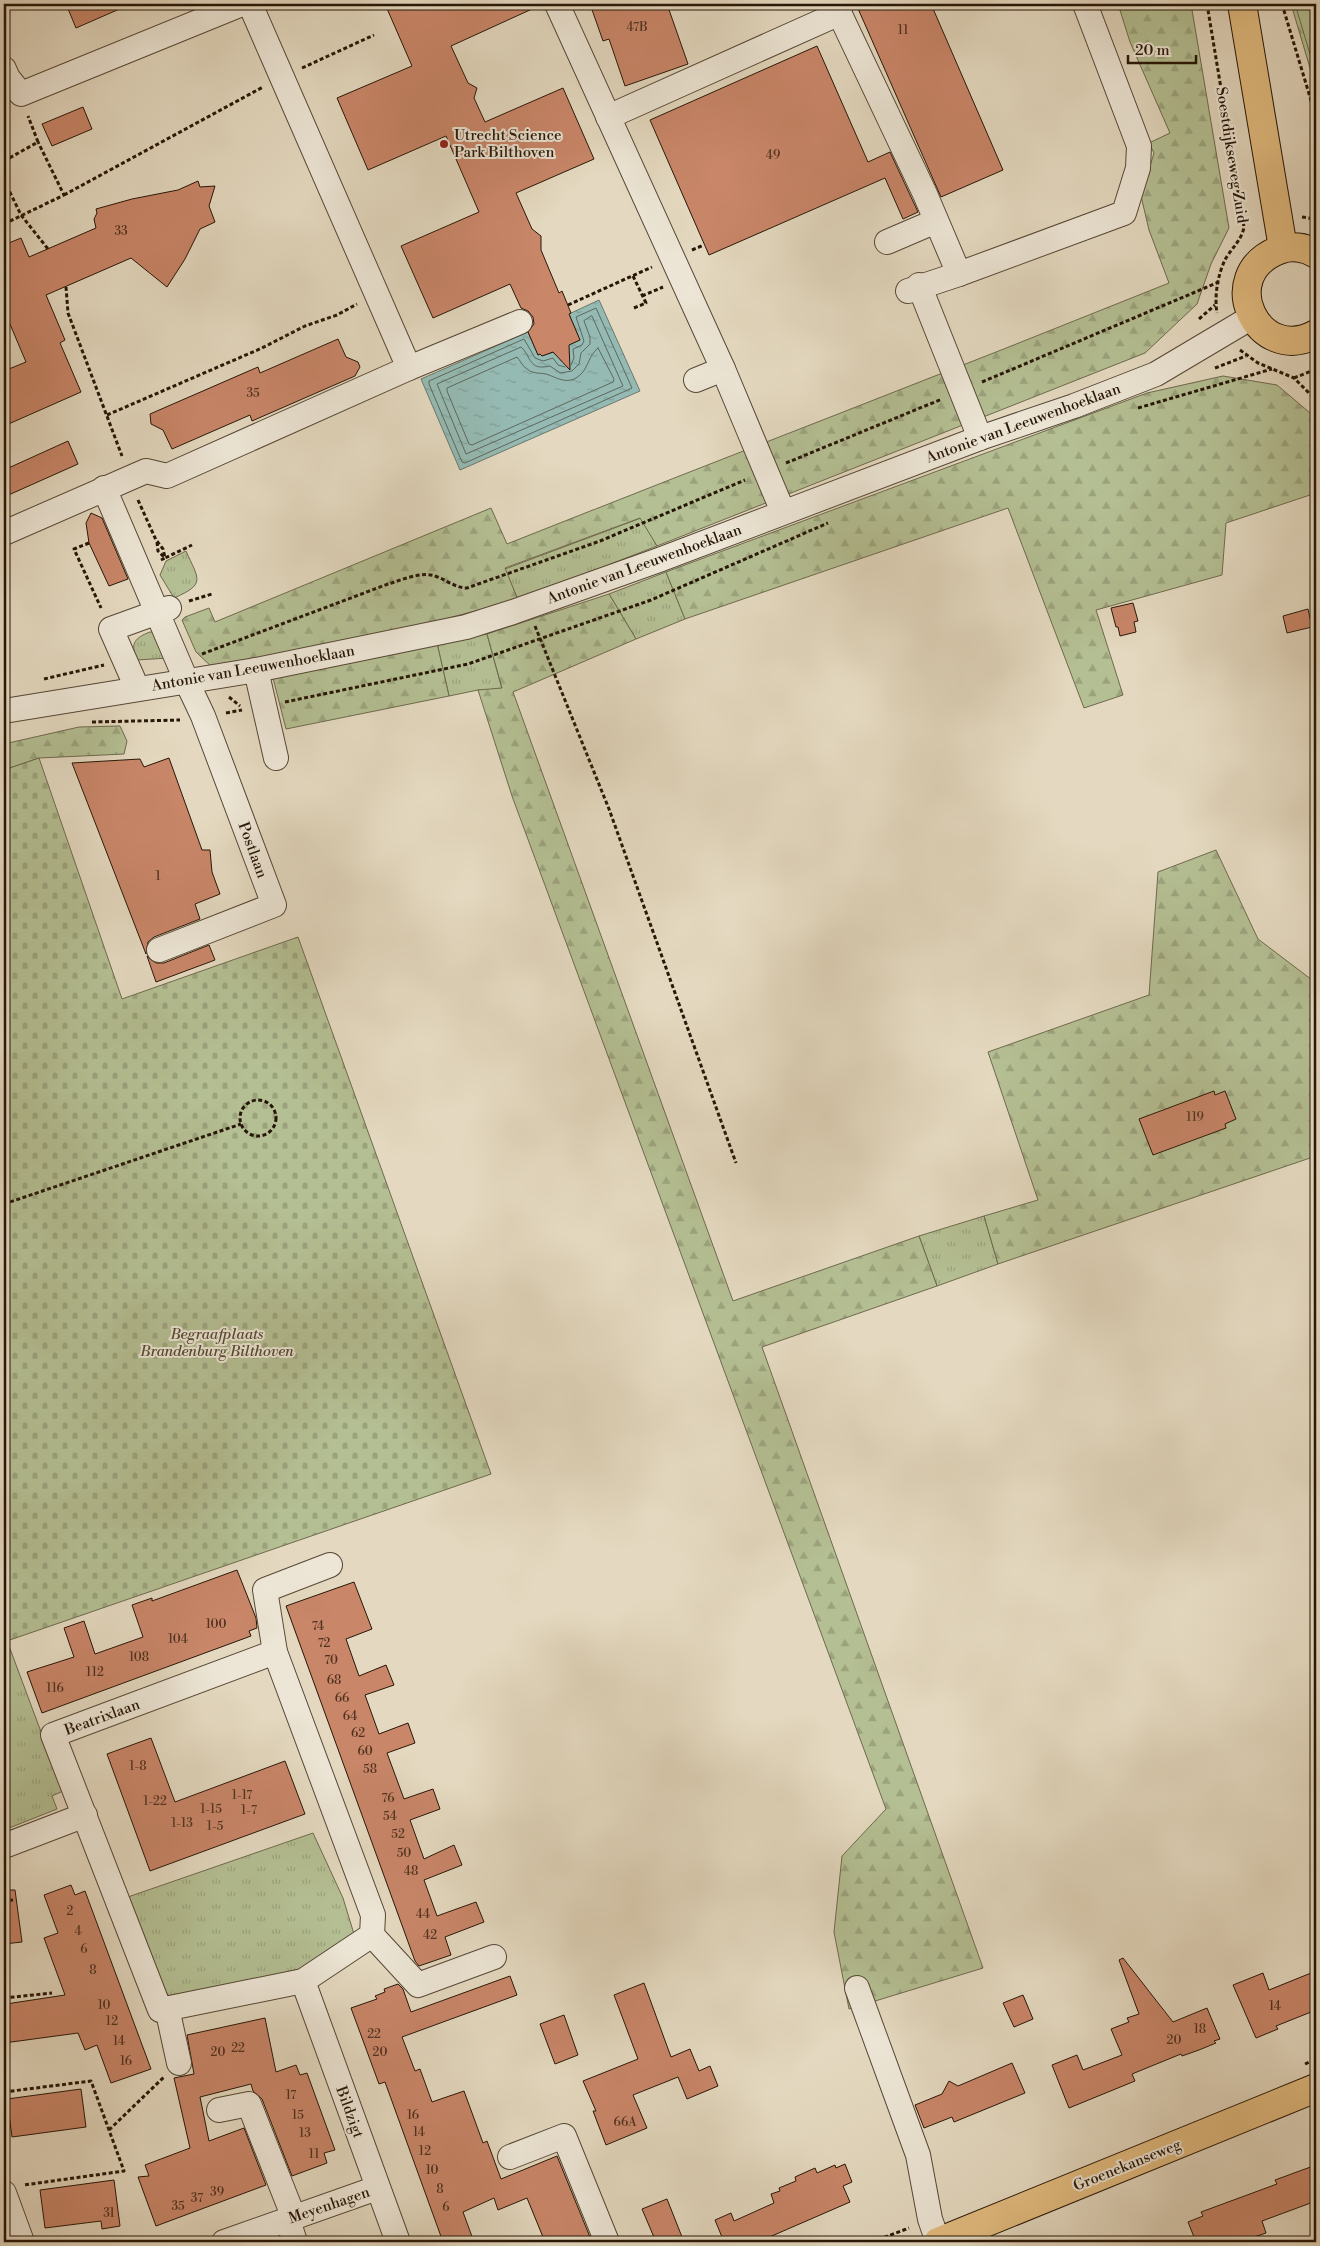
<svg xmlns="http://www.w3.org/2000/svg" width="1320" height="2246" font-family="'Libre Bodoni',serif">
	<defs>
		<pattern id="grass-tufts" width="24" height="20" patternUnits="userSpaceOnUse" patternTransform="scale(1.25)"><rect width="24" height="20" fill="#b4bf93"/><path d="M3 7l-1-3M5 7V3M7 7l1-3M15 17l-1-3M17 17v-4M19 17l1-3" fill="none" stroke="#9ba37d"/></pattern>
		<pattern id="forest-firs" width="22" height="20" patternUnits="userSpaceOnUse" patternTransform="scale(1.25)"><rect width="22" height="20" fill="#b4bf93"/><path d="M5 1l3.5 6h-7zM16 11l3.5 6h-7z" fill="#9ba37d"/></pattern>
		<pattern id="cemetery-stones" width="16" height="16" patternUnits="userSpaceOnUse" patternTransform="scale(1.25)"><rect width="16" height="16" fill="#b4bf93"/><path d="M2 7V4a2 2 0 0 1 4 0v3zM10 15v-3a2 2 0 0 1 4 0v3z" fill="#9ba37d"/></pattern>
		<pattern id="water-ripples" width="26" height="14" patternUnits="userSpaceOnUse" patternTransform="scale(1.25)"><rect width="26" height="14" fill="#95bab3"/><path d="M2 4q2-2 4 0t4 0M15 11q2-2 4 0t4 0" fill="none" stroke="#809f98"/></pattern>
	</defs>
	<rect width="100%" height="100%" fill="#e4d9c0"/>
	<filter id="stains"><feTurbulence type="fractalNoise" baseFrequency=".004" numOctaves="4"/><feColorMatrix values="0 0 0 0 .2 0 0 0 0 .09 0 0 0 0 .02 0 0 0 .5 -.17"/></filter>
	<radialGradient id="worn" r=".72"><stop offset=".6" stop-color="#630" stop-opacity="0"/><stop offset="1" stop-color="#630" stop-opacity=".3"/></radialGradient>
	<g fill="url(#grass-tufts)" stroke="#6e6a4d">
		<polygon points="641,518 657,546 518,600 505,569"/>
		<path d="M 186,551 C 199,580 206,584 174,598 L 160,575 L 166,561 Z"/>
		<polygon points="666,572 685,619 636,639 609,594"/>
		<path d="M 150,632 L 155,632 L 169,658 L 137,660 C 130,644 134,638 150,632 Z"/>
		<polygon points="487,634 502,689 478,690 449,696 437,643"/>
		<polygon points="984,1216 998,1264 937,1286 919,1236"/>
		<polygon points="9,1646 63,1791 52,1796 57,1809 4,1830 4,1648"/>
		<polygon points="313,1833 343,1898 354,1934 297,1979 166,2005 125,1898"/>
	</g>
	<g fill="url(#forest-firs)" stroke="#6e6a4d">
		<path d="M 1118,4 L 1191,4 L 1229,228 L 1211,264 L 1197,304 L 1145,353 L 657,546 L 640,518 L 505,568 L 518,600 L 363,640 L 214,669 L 196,652 L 182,620 L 185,617 L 209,608 L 215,622 L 491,508 L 507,544 C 728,456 949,372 1169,283 L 1149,230 L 1141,196 L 1154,153 L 1149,143 L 1170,133 L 1130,42 Z"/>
		<polygon points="1291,4 1316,4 1316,88"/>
		<polygon points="1223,376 1277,385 1316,418 1316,493 1226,523 1222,575 1096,610 1123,695 1084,708 1008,508 685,619 666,572 1147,393"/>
		<polygon points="609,594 636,639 513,692 733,1301 919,1236 937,1286 762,1347 983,1968 849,2009 834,1932 842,1856 886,1809 512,796 478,690 502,688 487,634"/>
		<polygon points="437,643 449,696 286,729 273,678"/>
		<polygon points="120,726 127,741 124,754 39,758 4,770 4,744 79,727"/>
		<polygon points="1216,850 1258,939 1316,983 1316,1156 998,1264 984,1216 1038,1200 988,1052 1149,995 1158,872"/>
	</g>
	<polygon fill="url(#cemetery-stones)" stroke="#6e6a4d" points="39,758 122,999 298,937 491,1474 4,1642 4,770"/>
	<polygon fill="#b4bf93" stroke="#6e6a4d" points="1295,4 1316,4 1316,74"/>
	<polygon fill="url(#water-ripples)" stroke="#69786e" points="599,300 640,391 460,470 421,379 528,332 538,355 540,354 542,356 554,352 555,348 561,361 569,359 564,344 568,345 580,340 569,314"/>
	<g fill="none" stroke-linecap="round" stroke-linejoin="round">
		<g stroke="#5e685d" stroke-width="1">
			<path d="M 592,316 L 623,386 L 466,454 L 437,384 L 521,347 C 532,357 528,371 550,366 L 560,373 L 572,371 L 579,364 L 581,353 L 590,344 L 590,337 L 584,321 Z"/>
			<path d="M 598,348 L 614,379 L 613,382 L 472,445 L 469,444 L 447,391 L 447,388 L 517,357 C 520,360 522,366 527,369 C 534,375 542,372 549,375 C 561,380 571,385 582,373 C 589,365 588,357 598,348 Z"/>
			<polyline points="565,367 558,365 553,358 543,361 535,358 524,339 429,381 429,384 462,462 465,463 632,388 596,308 576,317 584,341 582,345 573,349 574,358 571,365"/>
		</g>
	</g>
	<g fill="#c98669" stroke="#271607">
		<polygon points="66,4 131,4 76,28"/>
		<polygon points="385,4 543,4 451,46 468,83 477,88 474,98 485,122 563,88 594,159 516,193 532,229 541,236 541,250 559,293 562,291 571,313 569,314 580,340 569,345 570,370 553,352 542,356 540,354 538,355 528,332 534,324 533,317 528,311 521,308 510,284 433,318 401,246 479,212 446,136 368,170 337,98 412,66"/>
		<polygon points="590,4 667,4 688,64 625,86 609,39 603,41"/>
		<polygon points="856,4 931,4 1003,170 941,197"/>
		<polygon points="817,46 868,162 890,152 918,212 903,219 885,178 709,255 650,120"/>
		<polygon points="83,107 92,129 52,146 42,124"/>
		<polygon points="198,181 200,187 215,186 209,206 215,222 200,229 185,259 167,287 131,258 46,295 65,340 60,343 81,392 4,426 4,371 26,362 4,310 4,245 21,238 29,257 96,228 94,219 97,213 96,209 132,199 178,190"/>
		<polygon points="338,339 346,357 358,362 360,367 355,376 252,421 250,415 172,449 163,430 151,424 150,414 258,367 260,373"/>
		<polygon points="68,441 78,464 4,497 4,470"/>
		<polygon points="91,513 102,518 128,579 109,586 89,543 86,523"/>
		<polygon points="1133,603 1138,621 1134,622 1136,632 1120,636 1118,627 1116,627 1111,608"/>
		<polygon points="1308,609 1312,627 1287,633 1283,616"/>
		<polygon points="169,758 202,850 210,850 212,872 220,894 195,904 200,919 154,937 148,942 146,954 72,763 140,759 144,767"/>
		<polygon points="209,945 215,960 156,982 147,956 156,963 164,963"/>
		<polygon points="1214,1091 1215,1095 1225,1091 1236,1119 1225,1124 1226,1128 1153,1155 1139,1119"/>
		<polygon points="237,1570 256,1618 257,1628 249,1631 251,1636 42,1713 27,1672 74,1657 64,1628 84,1621 95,1654 143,1637 132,1605 152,1598 152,1601"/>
		<polygon points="354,1582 372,1629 346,1639 359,1676 386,1665 394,1685 365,1695 379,1734 408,1723 415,1743 387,1753 404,1799 433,1789 440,1809 410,1820 424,1859 454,1845 462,1865 424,1880 437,1916 476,1902 484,1922 445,1937 451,1955 419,1966 415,1961 286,1606"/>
		<polygon points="151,1738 175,1802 285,1761 305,1814 150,1871 107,1754"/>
		<polygon points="71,1885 75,1895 85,1891 151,2069 111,2083 97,2045 85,2050 78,2033 4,2043 4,2016 8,2015 6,2004 65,1995 44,1938 58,1933 44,1895"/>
		<polygon points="4,1890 15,1890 22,1942 4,1944"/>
		<polygon points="1123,1958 1173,2022 1207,2008 1220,2039 1214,2041 1216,2043 1199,2050 1182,2056 1181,2054 1132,2074 1135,2081 1069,2108 1052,2065 1077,2055 1083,2070 1122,2055 1111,2029 1129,2022 1127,2018 1139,2014 1119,1960"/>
		<polygon points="1316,1971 1316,2010 1276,2026 1278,2029 1256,2038 1233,1985 1263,1973 1269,1990"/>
		<polygon points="510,1976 517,1995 402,2037 415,2071 420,2069 432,2102 464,2091 483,2143 487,2141 501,2179 557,2156 592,2242 545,2242 527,2198 498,2210 494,2198 463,2212 474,2242 443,2242 385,2082 379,2084 351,2008 377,1999 375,1996 385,1992 384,1989 398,1984 403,1989 411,2012"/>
		<polygon points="644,1983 671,2057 690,2049 699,2071 710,2066 718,2086 687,2099 678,2077 633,2095 647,2128 606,2145 593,2111 596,2111 583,2081 638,2059 614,1995"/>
		<polygon points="1023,1995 1033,2019 1014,2027 1003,2003"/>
		<polygon points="564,2015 578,2055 555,2064 540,2024"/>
		<polygon points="265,2018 276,2072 296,2065 300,2075 307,2073 335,2150 324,2153 327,2163 292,2176 262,2099 253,2091 251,2084 200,2097 209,2141 244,2128 266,2185 156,2226 138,2177 149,2176 145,2165 190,2148 174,2078 194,2074 187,2035"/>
		<polygon points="1012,2063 1025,2093 954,2122 952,2117 924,2128 915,2105 942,2094 949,2081 958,2086"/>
		<polygon points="81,2089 86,2127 12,2137 7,2099"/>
		<polygon points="845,2164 852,2182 843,2186 850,2202 758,2242 724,2242 715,2220 731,2213 734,2221 774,2203 771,2194 780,2191 779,2188 796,2181 795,2177 815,2168 817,2173 835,2165 836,2168"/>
		<polygon points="1316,2165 1316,2201 1262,2221 1266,2233 1239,2242 1238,2238 1225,2242 1196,2242 1188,2222 1203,2216 1201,2212 1277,2184 1275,2180"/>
		<polygon points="114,2180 120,2226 102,2229 101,2221 45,2228 40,2190"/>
		<polygon points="667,2199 684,2242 656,2242 642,2209"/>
	</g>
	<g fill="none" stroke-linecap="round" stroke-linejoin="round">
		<defs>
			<g id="minor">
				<polyline points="557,4 723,369 783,512"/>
				<polyline points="835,4 925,194 959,274"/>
				<polyline points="4,69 8,78 21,94 242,4"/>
				<polyline points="608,117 840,13"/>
				<polyline points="887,242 936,221"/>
				<polyline points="919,285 980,438"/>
				<polyline points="908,291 959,274 1124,213 1138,168 1139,146 1085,4"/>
				<polyline points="409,368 520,322"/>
				<polyline points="696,380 723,369"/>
				<polyline points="104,488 186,680 203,716 274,905 159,950"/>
				<polyline points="4,533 146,471 167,476 409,368 250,4"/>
				<polyline points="256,670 276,758"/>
				<polyline points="137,688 111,629 169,608"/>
				<polyline points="4,711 256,670 466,627 513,612 659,560 980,438 1074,406 1156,374 1252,317"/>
				<polyline points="275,1652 265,1590 330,1565"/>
				<polyline points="4,1846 85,1815"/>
				<polyline points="372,1935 303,1981 160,2010 53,1735 275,1652 373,1915 372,1935 418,1985 494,1957"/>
				<polyline points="303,1981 398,2242"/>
				<polyline points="857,1988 918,2155 930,2219 938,2242"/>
				<polyline points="167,2008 179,2063"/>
				<polyline points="219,2110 249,2104 294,2218"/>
				<polyline points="510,2157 564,2136 607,2242"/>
				<polyline points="4,2193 22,2242"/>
				<polyline points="288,2220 295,2242"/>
				<polyline points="224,2242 377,2188"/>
			</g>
			<g id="major">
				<polyline points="1242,4 1283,248"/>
				<path d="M 1316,254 C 1306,247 1290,245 1279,250 C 1214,275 1258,366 1316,334"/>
				<polyline points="938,2242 1316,2088"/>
			</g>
		</defs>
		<use href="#minor" stroke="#564735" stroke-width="26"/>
		<use href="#major" stroke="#271607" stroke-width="30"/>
		<g stroke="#271607" stroke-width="3" stroke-dasharray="4 2.5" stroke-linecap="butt">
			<path d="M 1207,4 L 1244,227 C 1242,239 1233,247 1226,258 C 1218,273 1214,296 1217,313"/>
			<polyline points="1282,4 1316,117"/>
			<polyline points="302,68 374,35"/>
			<polyline points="4,161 38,142 28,116"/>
			<polyline points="4,180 21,215 48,249"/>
			<polyline points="64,195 263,87"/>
			<polyline points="1302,217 1316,219"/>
			<polyline points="4,224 64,195 38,142"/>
			<polyline points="692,250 704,245"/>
			<polyline points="633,276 646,303 634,308"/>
			<polyline points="66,287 68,313 122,456"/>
			<polyline points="642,296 663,287"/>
			<polyline points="568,305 652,267"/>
			<polyline points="1199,319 1215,305"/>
			<polyline points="1240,350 1258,363 1294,378 1316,400"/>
			<polyline points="1215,368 1246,356"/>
			<polyline points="1294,378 1316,369"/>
			<polyline points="982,382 1219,282"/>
			<polyline points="1138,408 1272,369"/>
			<polyline points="107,415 262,348 305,326 337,315 357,304"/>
			<polyline points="786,463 942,399"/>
			<polyline points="138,500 156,540 163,549 165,558 159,561"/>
			<polyline points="157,542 158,551 165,558 192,545"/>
			<polyline points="89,543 74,549 101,608"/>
			<polyline points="189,601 212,594"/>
			<polyline points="535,626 609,809 736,1163"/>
			<path d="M 202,654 L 388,584 C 402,580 421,571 435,576 C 447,580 455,588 467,588 L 600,541 L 745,480"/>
			<polyline points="44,679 104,665"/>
			<polyline points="229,697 240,706"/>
			<polyline points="285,702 468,664 651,600 828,523"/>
			<polyline points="226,713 242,710"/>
			<polyline points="92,722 180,720"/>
			<circle cx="258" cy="1118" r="18"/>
			<polyline points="4,1204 241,1124"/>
			<polyline points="4,1901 13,1900"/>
			<polyline points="4,1998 52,1993"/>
			<polyline points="1305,2064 1316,2059"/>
			<polyline points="4,2092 91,2081 124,2171 24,2185"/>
			<polyline points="109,2130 164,2077"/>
			<polyline points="872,2242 909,2228"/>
		</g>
		<use href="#minor" stroke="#ede6d6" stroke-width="24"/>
		<use href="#major" stroke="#e2bc80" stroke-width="28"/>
	</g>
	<circle fill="#8f2418" stroke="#ede6d6" stroke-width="2" cx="444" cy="144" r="5"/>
	<g text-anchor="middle" stroke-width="4" stroke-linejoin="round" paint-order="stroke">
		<g font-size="12" fill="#503220">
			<text x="637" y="31">47B</text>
			<text x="903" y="34">11</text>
			<text x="773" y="159">49</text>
			<text x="121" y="235">33</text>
			<text x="253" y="397">35</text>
			<text x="158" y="880">1</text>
			<text x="1195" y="1121">119</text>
			<text x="216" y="1628">100</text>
			<text x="318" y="1630">74</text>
			<text x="178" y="1643">104</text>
			<text x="324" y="1647">72</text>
			<text x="139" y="1661">108</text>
			<text x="331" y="1664">70</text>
			<text x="95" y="1676">112</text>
			<text x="334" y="1684">68</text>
			<text x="55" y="1692">116</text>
			<text x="342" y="1702">66</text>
			<text x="350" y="1720">64</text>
			<text x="358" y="1737">62</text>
			<text x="365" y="1755">60</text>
			<text x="138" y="1770">1-8</text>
			<text x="370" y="1773">58</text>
			<text x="242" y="1799">1-17</text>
			<text x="388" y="1802">76</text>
			<text x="155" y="1805">1-22</text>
			<text x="211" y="1813">1-15</text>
			<text x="249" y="1814">1-7</text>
			<text x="390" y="1820">54</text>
			<text x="182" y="1827">1-13</text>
			<text x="215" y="1830">1-5</text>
			<text x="398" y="1838">52</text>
			<text x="404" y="1857">50</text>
			<text x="411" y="1875">48</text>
			<text x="70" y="1915">2</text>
			<text x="423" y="1918">44</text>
			<text x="78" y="1935">4</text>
			<text x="430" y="1939">42</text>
			<text x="84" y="1953">6</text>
			<text x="93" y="1974">8</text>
			<text x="104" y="2009">10</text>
			<text x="1275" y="2010">14</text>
			<text x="112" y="2025">12</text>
			<text x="1200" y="2033">18</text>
			<text x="374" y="2038">22</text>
			<text x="1174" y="2044">20</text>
			<text x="119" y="2045">14</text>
			<text x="238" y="2052">22</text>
			<text x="218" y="2056">20</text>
			<text x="380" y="2056">20</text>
			<text x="126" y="2065">16</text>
			<text x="291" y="2099">17</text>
			<text x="298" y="2119">15</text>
			<text x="413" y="2119">16</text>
			<text x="625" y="2126">66A</text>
			<text x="419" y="2136">14</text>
			<text x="305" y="2137">13</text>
			<text x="425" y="2155">12</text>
			<text x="314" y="2158">11</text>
			<text x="432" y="2174">10</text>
			<text x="440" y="2193">8</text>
			<text x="217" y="2196">39</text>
			<text x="197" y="2202">37</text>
			<text x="178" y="2210">35</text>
			<text x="446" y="2211">6</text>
			<text x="109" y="2217">31</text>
		</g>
		<g font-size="15" fill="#271607" stroke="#ede6d6" text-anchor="start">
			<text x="454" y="140">Utrecht Science<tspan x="454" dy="17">Park Bilthoven</tspan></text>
		</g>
		<g font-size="15" fill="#271607" stroke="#ede6d6">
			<text transform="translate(1232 155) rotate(81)" y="5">Soestdijkseweg Zuid</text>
			<text transform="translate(1023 423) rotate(-20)" y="5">Antonie van Leeuwenhoeklaan</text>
			<text transform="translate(644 564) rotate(-20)" y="5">Antonie van Leeuwenhoeklaan</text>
			<text transform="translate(253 668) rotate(-10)" y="5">Antonie van Leeuwenhoeklaan</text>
			<text transform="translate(253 850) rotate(70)" y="5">Postlaan</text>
			<text transform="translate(102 1717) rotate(-20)" y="5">Beatrixlaan</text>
			<text transform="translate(350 2112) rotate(70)" y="5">Bildzigt</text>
			<text transform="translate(1127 2165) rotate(-22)" y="5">Groenekanseweg</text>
			<text transform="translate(329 2205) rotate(-19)" y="5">Meyenhagen</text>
		</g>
		<g font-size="15" font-style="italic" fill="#514931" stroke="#ede6d6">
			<text x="217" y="1339">Begraafplaats<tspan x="217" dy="17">Brandenburg Bilthoven</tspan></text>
		</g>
	</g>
	<rect width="1320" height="2246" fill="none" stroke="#e4d9c0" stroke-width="20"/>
	<rect x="5" y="5" width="1310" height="2236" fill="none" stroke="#271607" stroke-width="2.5"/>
	<rect x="10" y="10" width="1300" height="2226" fill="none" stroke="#271607"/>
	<path d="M1128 55v8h68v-8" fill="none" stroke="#271607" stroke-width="2.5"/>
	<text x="1135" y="55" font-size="15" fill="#271607" stroke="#ede6d6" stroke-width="4" paint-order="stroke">20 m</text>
	<rect width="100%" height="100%" filter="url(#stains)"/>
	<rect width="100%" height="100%" fill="url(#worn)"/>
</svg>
